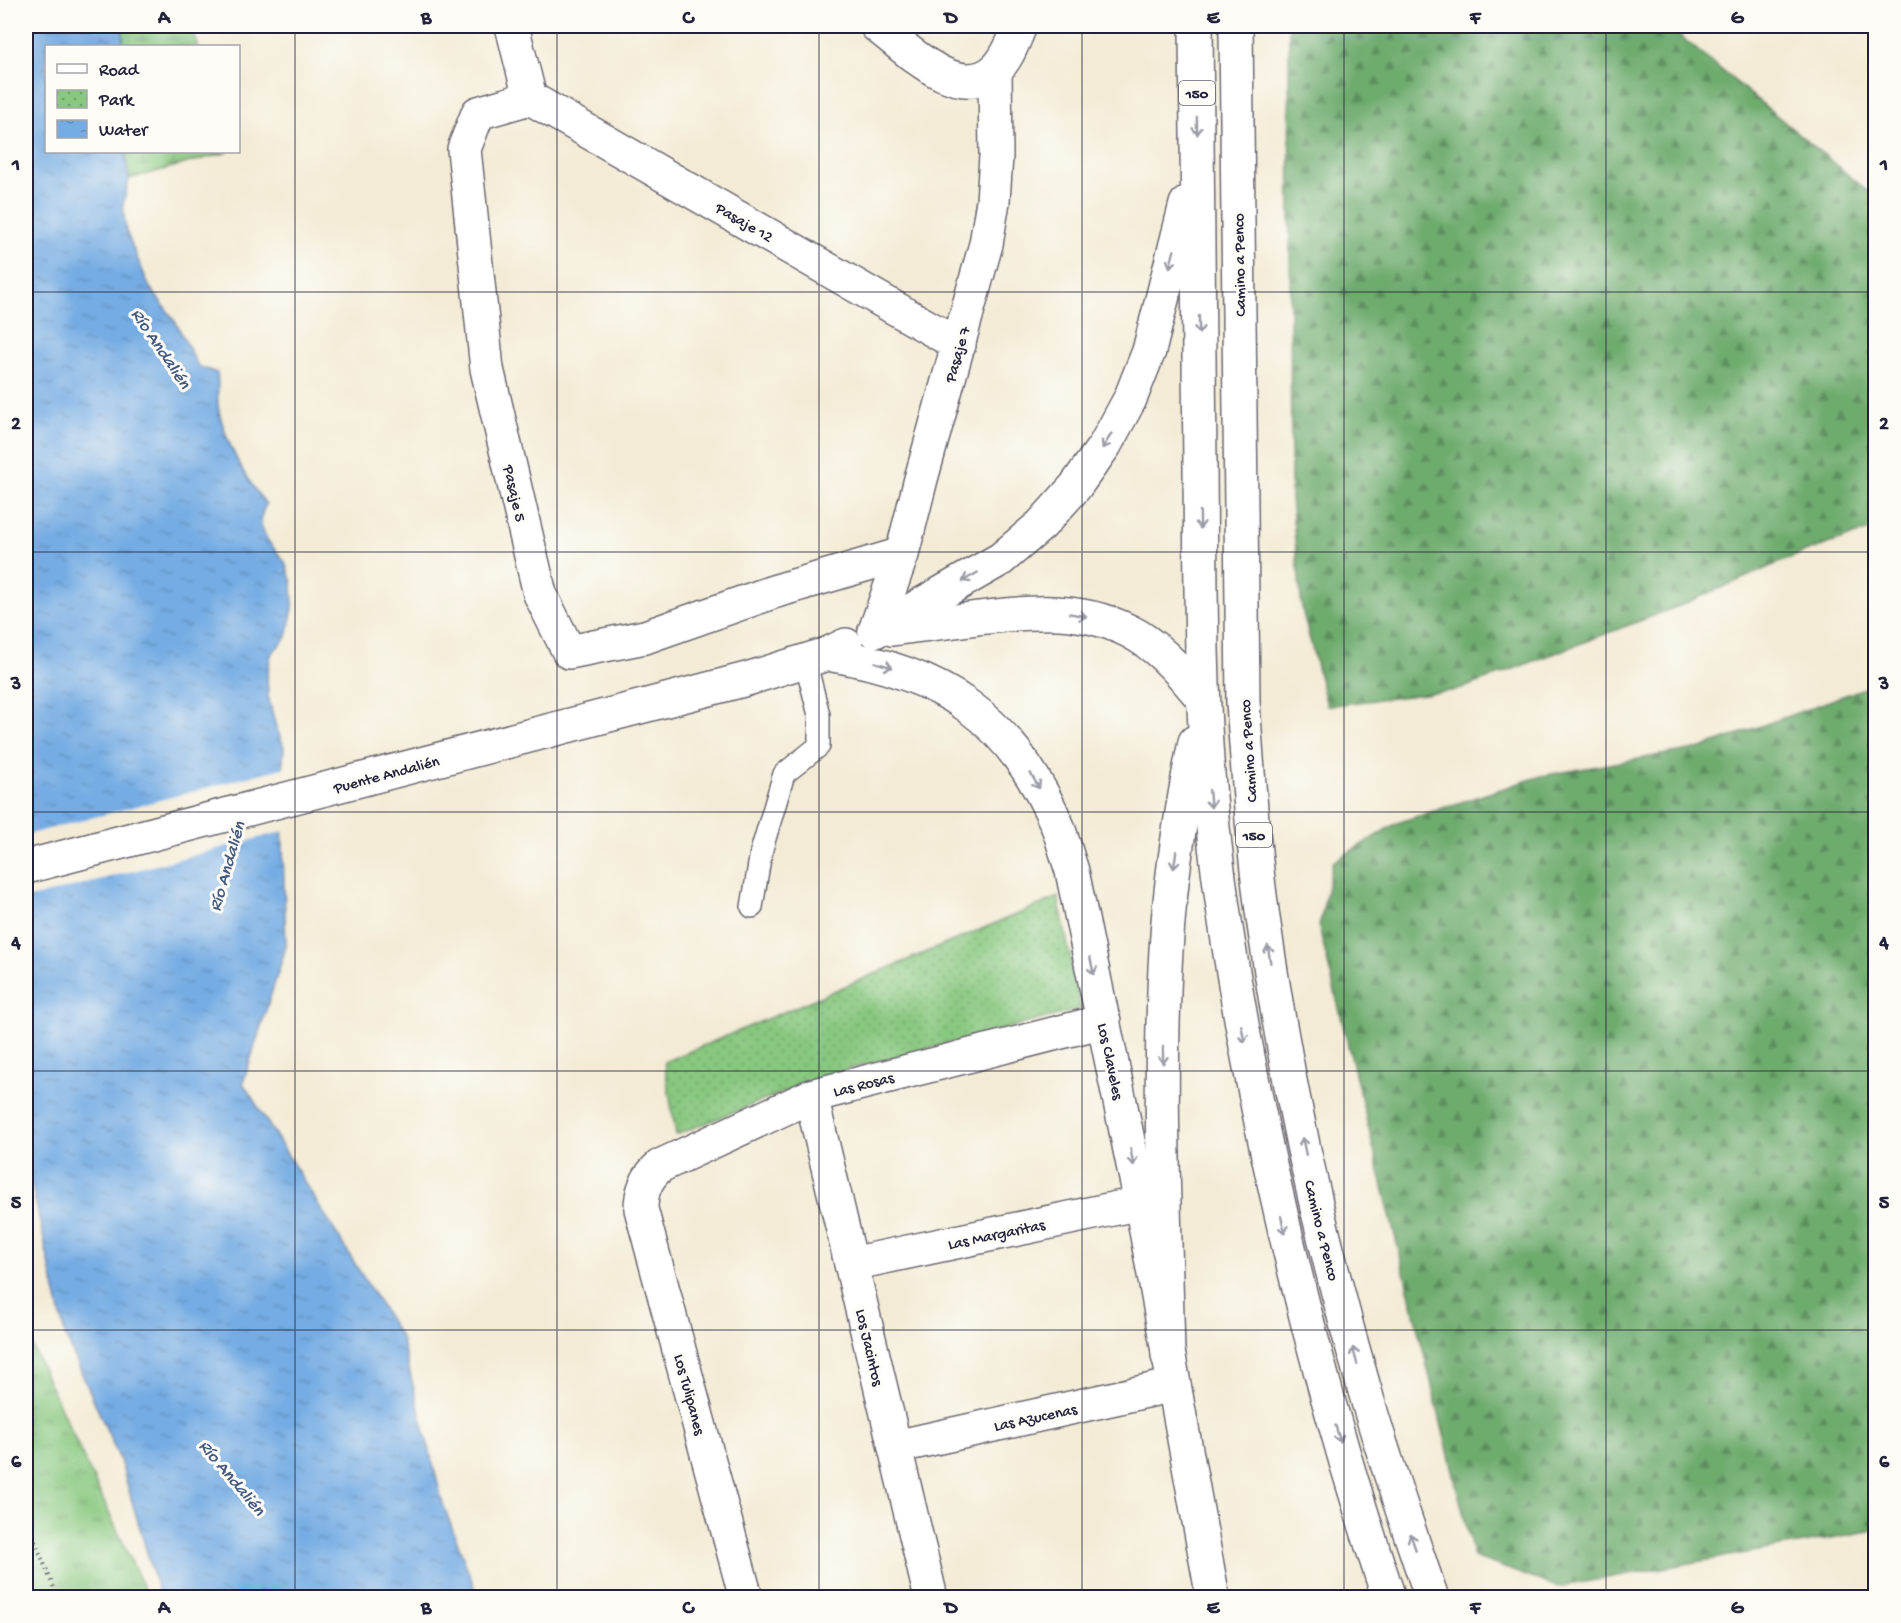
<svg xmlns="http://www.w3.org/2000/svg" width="1901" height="1623" font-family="'Gochi Hand',sans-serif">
	<defs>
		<pattern id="grass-tufts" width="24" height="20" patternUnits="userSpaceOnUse" patternTransform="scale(1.5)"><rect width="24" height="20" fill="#88c87f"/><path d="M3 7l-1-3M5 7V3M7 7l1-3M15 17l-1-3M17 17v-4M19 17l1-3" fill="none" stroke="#6fa269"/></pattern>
		<pattern id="forest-firs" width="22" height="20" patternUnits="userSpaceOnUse" patternTransform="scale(1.5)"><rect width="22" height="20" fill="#6eac6e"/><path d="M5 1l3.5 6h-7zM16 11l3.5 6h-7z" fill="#5a8c5c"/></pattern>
		<pattern id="wetland-marsh" width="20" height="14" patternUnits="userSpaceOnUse" patternTransform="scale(1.5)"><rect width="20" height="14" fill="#88c87f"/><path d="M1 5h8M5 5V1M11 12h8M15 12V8" fill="none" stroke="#6fa269"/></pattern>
		<pattern id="park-dots" width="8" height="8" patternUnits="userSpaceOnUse" patternTransform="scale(1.5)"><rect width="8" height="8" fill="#88c87f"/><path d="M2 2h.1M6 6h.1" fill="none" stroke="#6fa269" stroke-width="1.8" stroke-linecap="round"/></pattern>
		<pattern id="water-ripples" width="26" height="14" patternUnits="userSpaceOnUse" patternTransform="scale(1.5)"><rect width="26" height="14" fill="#74ace3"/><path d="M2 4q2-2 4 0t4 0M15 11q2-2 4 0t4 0" fill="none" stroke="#5f8cb9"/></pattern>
	</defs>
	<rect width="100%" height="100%" fill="#fdfcf7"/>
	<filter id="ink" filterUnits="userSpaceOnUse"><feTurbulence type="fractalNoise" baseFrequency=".0167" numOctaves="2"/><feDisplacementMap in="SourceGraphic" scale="12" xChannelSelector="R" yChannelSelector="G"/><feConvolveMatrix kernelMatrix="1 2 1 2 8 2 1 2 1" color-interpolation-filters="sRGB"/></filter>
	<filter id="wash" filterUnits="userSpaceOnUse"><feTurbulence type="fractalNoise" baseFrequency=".008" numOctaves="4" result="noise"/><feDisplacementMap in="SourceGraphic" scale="24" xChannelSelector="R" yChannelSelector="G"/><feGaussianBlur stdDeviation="1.35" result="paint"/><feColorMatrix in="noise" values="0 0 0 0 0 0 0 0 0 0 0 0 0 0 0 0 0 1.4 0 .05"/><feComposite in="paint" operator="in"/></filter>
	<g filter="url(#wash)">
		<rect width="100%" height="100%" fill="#f3ebd5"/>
		<polygon fill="url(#grass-tufts)" stroke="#55755d" stroke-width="1.5" points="26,1333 148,1597 26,1597"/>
		<g fill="url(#forest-firs)" stroke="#486754" stroke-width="1.5">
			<polygon points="1289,26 1668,26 1875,197 1875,528 1802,553 1679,606 1458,690 1327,706 1302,609 1291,499"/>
			<polygon points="1875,684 1875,1530 1557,1587 1474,1557 1319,927 1333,862 1397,823 1541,776 1701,748"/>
		</g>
		<g fill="url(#wetland-marsh)" stroke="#55755d" stroke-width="1.5">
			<polygon points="123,26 191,26 198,46 123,46"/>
			<polygon points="125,152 228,152 129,179"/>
		</g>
		<polygon fill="url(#park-dots)" stroke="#55755d" stroke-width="1.5" points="1058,897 1081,1009 830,1074 676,1135 664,1062"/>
		<path fill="url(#water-ripples)" stroke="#4b678f" stroke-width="1.5" d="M 26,26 L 123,26 L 123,46 L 46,46 L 46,152 L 125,152 L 129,179 L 123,205 L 126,231 L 149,286 L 176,323 L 198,366 L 217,373 C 219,385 216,401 219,411 C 227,445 244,477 266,504 L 262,513 L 261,527 L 268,541 L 285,562 L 292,583 L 293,608 L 287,637 L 271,654 L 267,676 L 268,696 L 275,724 L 284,747 L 281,788 L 286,947 L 243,1083 L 401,1338 L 443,1504 L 478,1597 L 160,1597 L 120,1460 L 65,1335 L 26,1159 Z"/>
		<polygon fill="#f3ebd5" points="286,767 284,789 285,831 26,899 26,835"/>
	</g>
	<g filter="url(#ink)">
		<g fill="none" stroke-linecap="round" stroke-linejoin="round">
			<defs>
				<polyline id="lane" points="752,907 761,852 784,774 819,746 819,715 805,660"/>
				<g id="street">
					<polyline points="512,26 530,98"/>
					<path d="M 877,26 C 905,47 957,103 995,70 C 1007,60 1014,40 1020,26"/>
					<polyline points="530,98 478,113 464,149 487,369 540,594 569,652 645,637 773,592 902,554"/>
					<polyline points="530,98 959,345"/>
					<polyline points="875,631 902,554 921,479 986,244 993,201 996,156 995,70"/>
					<polyline points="811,1096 931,1598"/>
					<polyline points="851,1264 1141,1203"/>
					<polyline points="895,1447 1174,1385"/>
					<path d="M 746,1598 L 641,1209 C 641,1191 646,1178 660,1166 L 811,1096 L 1104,1021"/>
				</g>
				<g id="secondary">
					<path d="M 827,654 C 941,672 1012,717 1058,827 C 1063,841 1067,856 1072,871 L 1141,1203 L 1213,1598"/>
					<polyline points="26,867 747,679 827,654 846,645"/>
				</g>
				<g id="highway">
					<path d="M 1196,26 C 1197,172 1198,319 1200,466 C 1201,573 1200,680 1209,786 C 1218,893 1236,998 1257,1103 C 1291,1270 1334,1435 1389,1598"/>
					<path d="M 1236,26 L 1243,702 C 1248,774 1253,847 1263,918 C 1286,1082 1322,1246 1369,1405 C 1388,1470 1410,1533 1432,1598"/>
					<path d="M 892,629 C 920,625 949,622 978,618 C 1033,611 1087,606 1138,636 C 1164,652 1184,676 1203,699"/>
					<polyline points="875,631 1001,559 1041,525 1075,487 1105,445 1130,399 1149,351 1186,204"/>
					<path d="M 1168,1356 C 1165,1221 1158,1085 1166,950 C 1170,880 1181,811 1195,742"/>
				</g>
			</defs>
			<use href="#lane" stroke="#6b6871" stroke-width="24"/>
			<use href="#street" stroke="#6b6871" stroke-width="36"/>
			<use href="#secondary" stroke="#6b6871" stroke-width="36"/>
			<use href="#highway" stroke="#6b6871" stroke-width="36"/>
			<polyline stroke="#6b6871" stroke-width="4" stroke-dasharray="1.5 4.5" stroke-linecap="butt" points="26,1519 58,1598"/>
			<use href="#lane" stroke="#fff" stroke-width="21"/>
			<use href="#street" stroke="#fff" stroke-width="33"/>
			<use href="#secondary" stroke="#fff" stroke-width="33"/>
			<use href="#highway" stroke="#fff" stroke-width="33"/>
		</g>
		<defs><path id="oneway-shaft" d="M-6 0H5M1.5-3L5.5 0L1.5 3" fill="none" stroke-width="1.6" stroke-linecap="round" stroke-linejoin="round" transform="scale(1.5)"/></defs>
		<g stroke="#9c9ca7">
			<use href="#oneway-shaft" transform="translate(1197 126) rotate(89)"/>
			<use href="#oneway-shaft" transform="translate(1172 259) rotate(105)"/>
			<use href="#oneway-shaft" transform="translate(1199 325) rotate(90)"/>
			<use href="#oneway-shaft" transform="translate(1107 441) rotate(121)"/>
			<use href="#oneway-shaft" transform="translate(1200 520) rotate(89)"/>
			<use href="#oneway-shaft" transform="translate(970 577) rotate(150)"/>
			<use href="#oneway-shaft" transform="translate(1078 615) rotate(10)"/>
			<use href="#oneway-shaft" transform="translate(884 665) rotate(17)"/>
			<use href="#oneway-shaft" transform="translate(1035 781) rotate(60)"/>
			<use href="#oneway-shaft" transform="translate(1210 799) rotate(84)"/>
			<use href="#oneway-shaft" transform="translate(1175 860) rotate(98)"/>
			<use href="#oneway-shaft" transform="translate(1269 954) rotate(-99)"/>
			<use href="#oneway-shaft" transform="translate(1092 966) rotate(78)"/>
			<use href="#oneway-shaft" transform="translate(1243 1034) rotate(79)"/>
			<use href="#oneway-shaft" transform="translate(1163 1055) rotate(90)"/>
			<use href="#oneway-shaft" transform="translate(1304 1146) rotate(-102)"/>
			<use href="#oneway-shaft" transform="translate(1132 1157) rotate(78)"/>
			<use href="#oneway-shaft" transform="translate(1283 1225) rotate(77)"/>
			<use href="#oneway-shaft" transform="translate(1355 1356) rotate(-105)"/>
			<use href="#oneway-shaft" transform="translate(1338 1434) rotate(73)"/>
			<use href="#oneway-shaft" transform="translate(1413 1542) rotate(-109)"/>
		</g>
	</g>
	<path fill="none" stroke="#22223b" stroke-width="1.5" stroke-opacity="0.55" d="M 295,26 L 295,1598M 557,26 L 557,1598M 819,26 L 819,1598M 1082,26 L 1082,1598M 1344,26 L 1344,1598M 1606,26 L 1606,1598M 26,292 L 1876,292M 26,552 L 1876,552M 26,812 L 1876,812M 26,1071 L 1876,1071M 26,1330 L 1876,1330"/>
	<g text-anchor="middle" stroke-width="6" stroke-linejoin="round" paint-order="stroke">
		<g fill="#fdfcf7" stroke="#646373" stroke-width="1.5">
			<rect x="1179" y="81" width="36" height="24" rx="4.5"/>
			<rect x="1236" y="823" width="36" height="24" rx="4.5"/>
		</g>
		<g font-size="15" font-weight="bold" fill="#22223b">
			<text x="1197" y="98">150</text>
			<text x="1254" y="840">150</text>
		</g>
		<g font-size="16" fill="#22223b" stroke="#fdfcf7">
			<text transform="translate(745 221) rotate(30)" y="6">Pasaje 12</text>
			<text transform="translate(1238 265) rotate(-91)" y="6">Camino a Penco</text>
			<text transform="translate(956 354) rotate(-74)" y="6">Pasaje 7</text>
			<text transform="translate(516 493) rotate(77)" y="6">Pasaje 5</text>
			<text transform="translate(1247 751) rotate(-94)" y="6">Camino a Penco</text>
			<text transform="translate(386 773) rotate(-15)" y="6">Puente Andalién</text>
			<text transform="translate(1112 1061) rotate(78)" y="6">Los Claveles</text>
			<text transform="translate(863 1083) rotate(-14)" y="6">Las Rosas</text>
			<text transform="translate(1323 1230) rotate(76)" y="6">Camino a Penco</text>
			<text transform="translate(996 1233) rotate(-12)" y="6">Las Margaritas</text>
			<text transform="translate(871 1347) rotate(77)" y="6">Los Jacintos</text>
			<text transform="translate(691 1394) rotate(75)" y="6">Los Tulipanes</text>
			<text transform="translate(1035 1416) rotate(-12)" y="6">Las Azucenas</text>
		</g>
		<g font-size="18" font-style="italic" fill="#43597e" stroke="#fdfcf7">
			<text transform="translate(162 348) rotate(56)" y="6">Río Andalién</text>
			<text transform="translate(226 866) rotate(-74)" y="6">Río Andalién</text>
			<text transform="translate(233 1477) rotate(50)" y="6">Río Andalién</text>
		</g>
	</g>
	<rect width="1901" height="1623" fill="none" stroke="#fdfcf7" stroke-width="66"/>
	<rect x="45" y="45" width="195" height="108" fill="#fdfcf7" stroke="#a5a5ac" stroke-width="1.5"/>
	<rect x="57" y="64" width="30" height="9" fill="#ffffff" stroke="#a5a5ac" stroke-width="1.5"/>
	<text x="99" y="75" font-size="18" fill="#22223b">Road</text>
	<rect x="57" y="90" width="30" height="18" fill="url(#park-dots)" stroke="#a5a5ac" stroke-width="1.5"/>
	<text x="99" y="105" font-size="18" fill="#22223b">Park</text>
	<rect x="57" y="120" width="30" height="18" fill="url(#water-ripples)" stroke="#a5a5ac" stroke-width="1.5"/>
	<text x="99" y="135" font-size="18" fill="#22223b">Water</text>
	<rect x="33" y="33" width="1835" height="1557" fill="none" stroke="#22223b" stroke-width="2"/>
	<g font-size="20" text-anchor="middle" font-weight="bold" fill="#22223b">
		<text x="164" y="23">A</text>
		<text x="426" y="23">B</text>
		<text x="688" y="23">C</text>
		<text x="951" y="23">D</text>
		<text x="1213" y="23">E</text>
		<text x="1475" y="23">F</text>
		<text x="1737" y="23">G</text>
		<text x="16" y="170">1</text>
		<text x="1884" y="170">1</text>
		<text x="16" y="429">2</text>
		<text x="1884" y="429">2</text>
		<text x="16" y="689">3</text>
		<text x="1884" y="689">3</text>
		<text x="16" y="948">4</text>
		<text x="1884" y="948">4</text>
		<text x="16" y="1208">5</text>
		<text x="1884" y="1208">5</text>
		<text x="16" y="1467">6</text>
		<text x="1884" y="1467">6</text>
		<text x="164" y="1613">A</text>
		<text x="426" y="1613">B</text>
		<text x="688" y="1613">C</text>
		<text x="951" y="1613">D</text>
		<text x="1213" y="1613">E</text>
		<text x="1475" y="1613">F</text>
		<text x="1737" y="1613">G</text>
	</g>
</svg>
